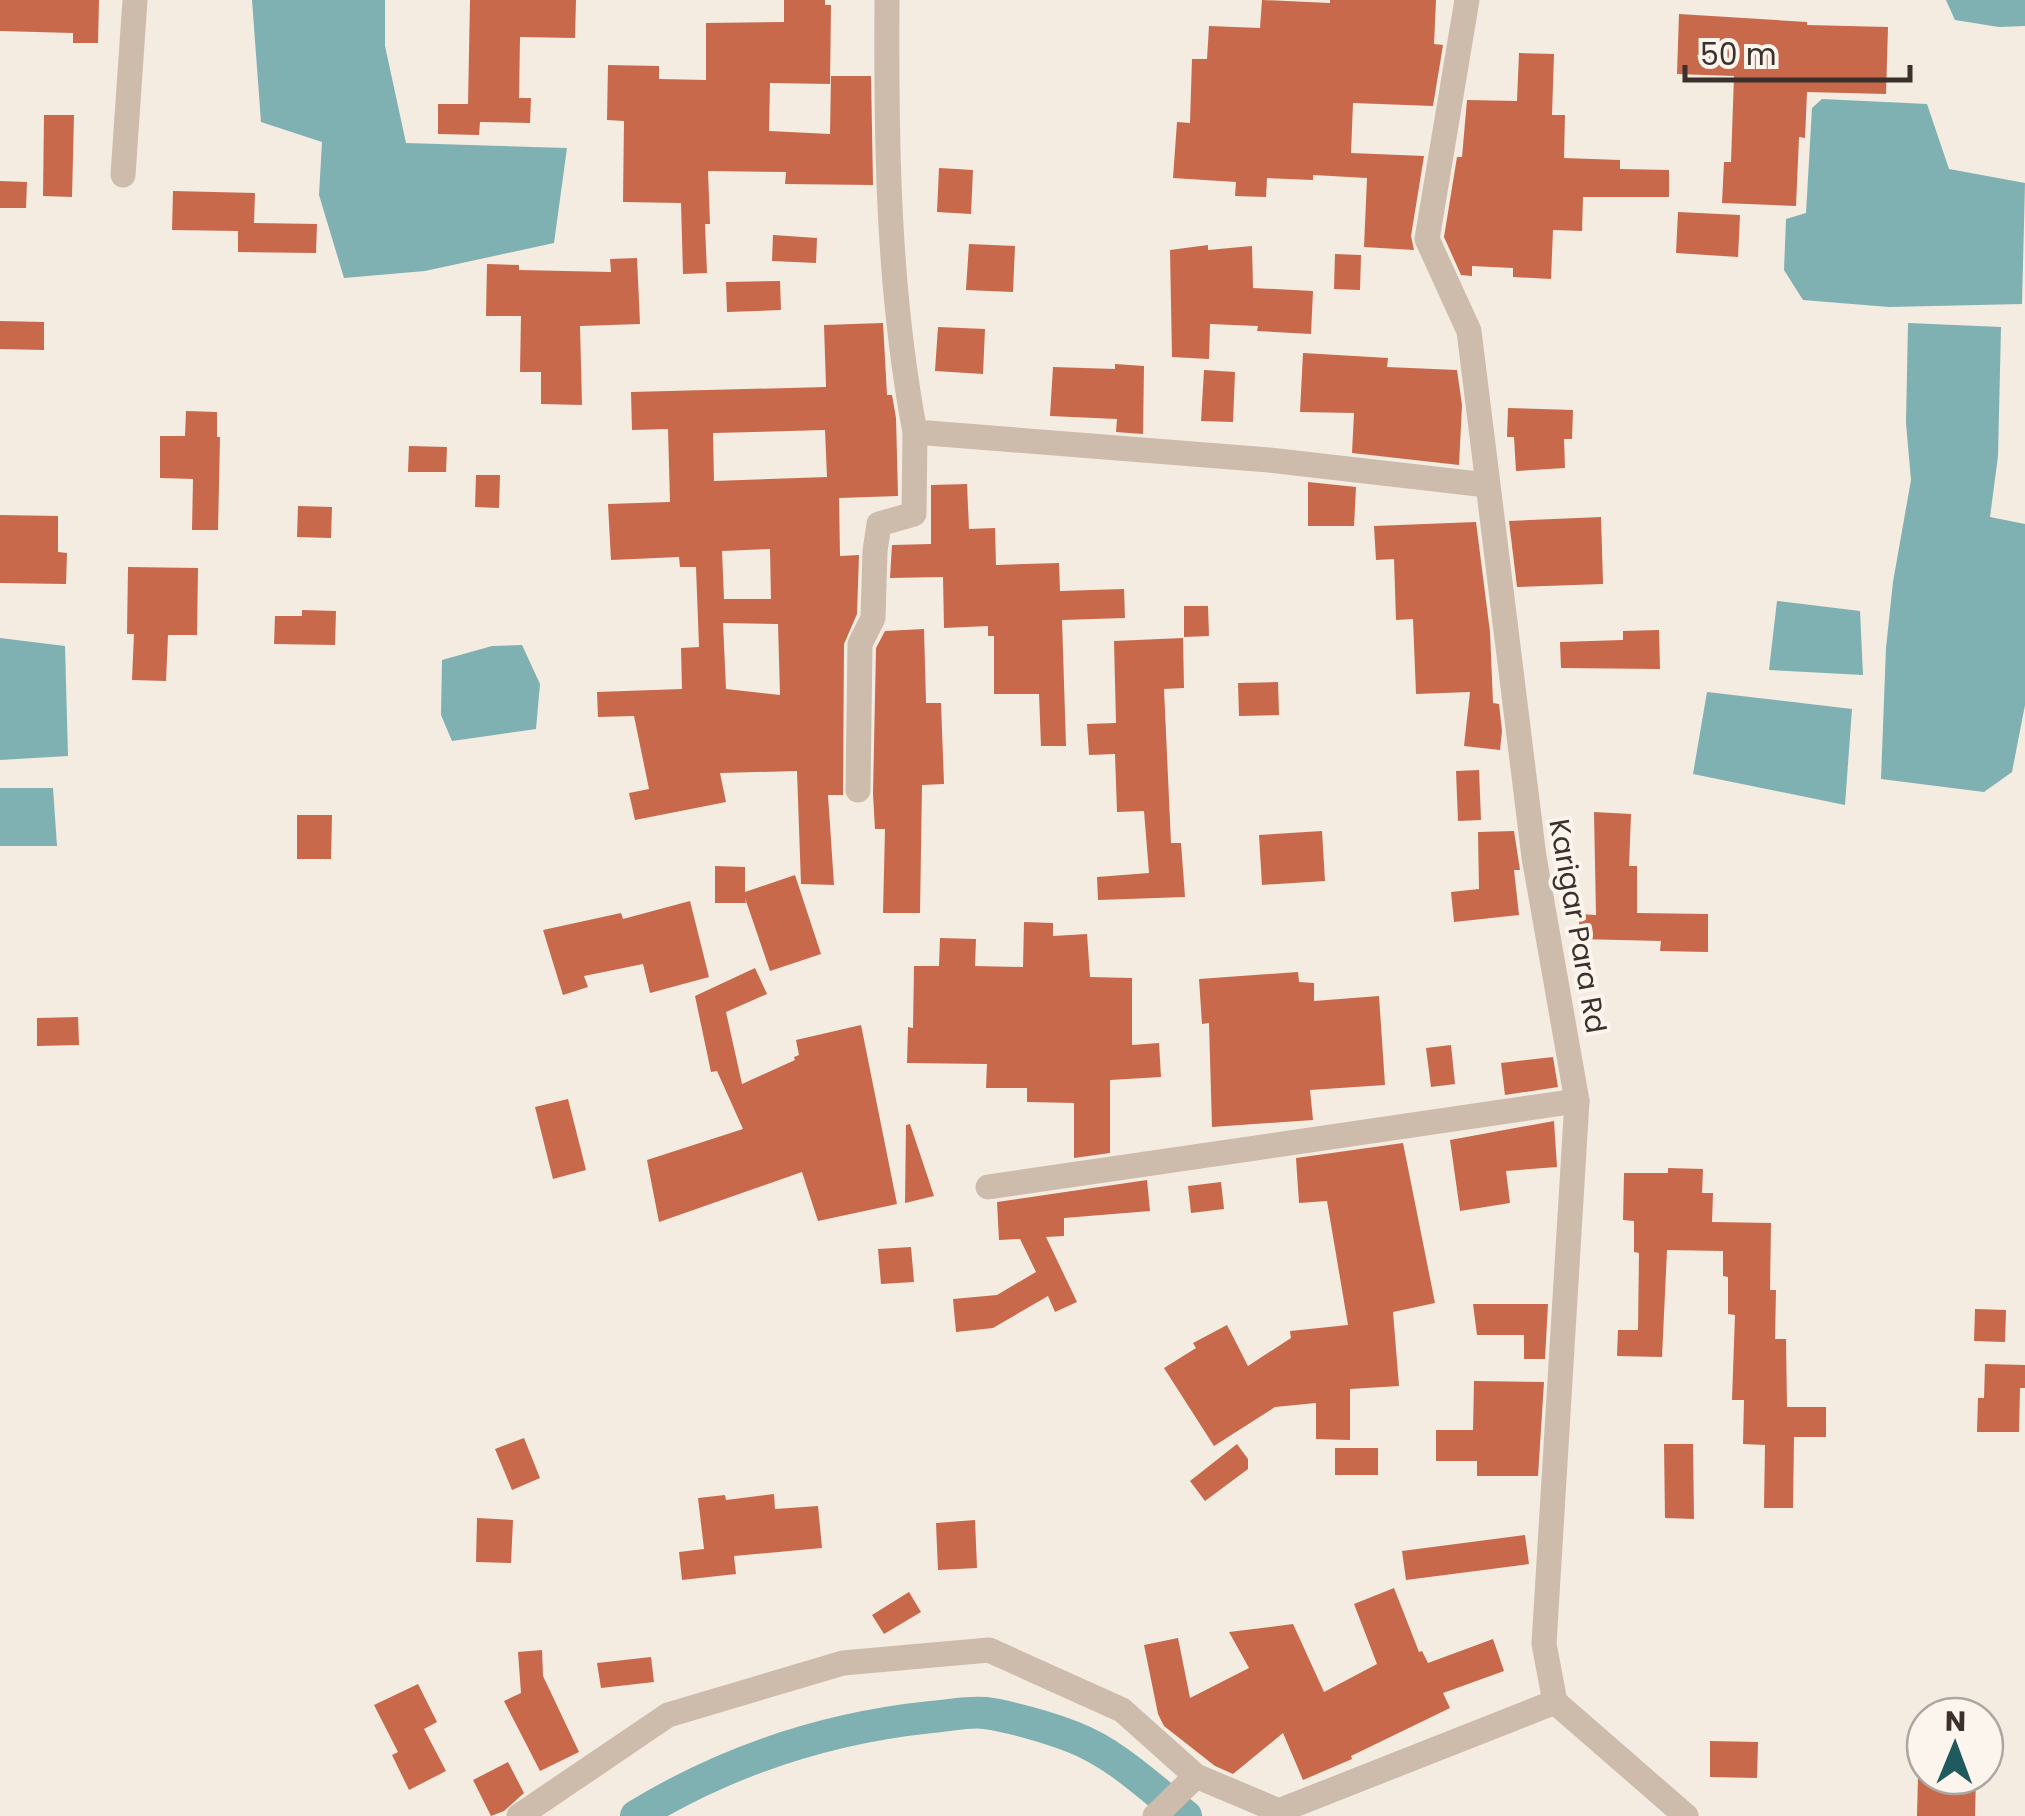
<svg xmlns="http://www.w3.org/2000/svg" width="2025" height="1816" font-family="Poppins,sans-serif">
	<rect width="100%" height="100%" fill="#f4ebe1"/>
	<g fill="#7fb0b2">
		<polygon points="252,0 385,0 385,46 406,143 567,148 554,243 425,271 344,278 319,195 322,142 261,122"/>
		<polygon points="1946,0 2025,0 2025,26 1999,27 1955,20"/>
		<polygon points="1822,99 1927,104 1949,169 2025,183 2022,304 1889,307 1803,300 1784,270 1786,219 1806,213 1812,108"/>
		<polygon points="1908,323 2001,327 1998,456 1990,517 2025,524 2025,705 2012,772 1984,792 1881,779 1886,648 1893,582 1911,480 1906,423"/>
		<polygon points="1777,601 1860,611 1863,675 1769,670"/>
		<polygon points="0,638 65,646 68,756 0,760"/>
		<polygon points="522,645 540,684 536,729 452,741 441,715 442,660 492,646"/>
		<polygon points="1707,692 1852,709 1845,805 1693,774"/>
		<polygon points="0,788 53,788 57,846 0,846"/>
	</g>
	<g fill="none" stroke-linecap="round" stroke-linejoin="round">
		<path stroke="#7fb0b2" stroke-width="32" d="M 636,1816 C 726,1761 826,1728 931,1717 C 948,1716 968,1711 985,1713 C 1009,1716 1050,1728 1073,1737 C 1115,1753 1151,1788 1186,1816"/>
	</g>
	<g fill="#c8694b" fill-rule="evenodd">
		<polygon points="0,0 99,0 98,43 73,43 73,33 0,31"/>
		<polygon points="470,0 576,0 575,38 520,37 519,98 531,98 530,123 480,122 479,135 438,134 438,104 468,104"/>
		<polygon points="784,0 825,0 825,5 831,5 830,84 770,83 769,131 830,134 831,76 871,76 873,185 785,184 786,172 708,171 710,224 705,224 707,273 683,274 681,203 623,202 624,121 607,120 608,65 659,66 659,79 706,80 706,23 784,22"/>
		<polygon points="1262,0 1330,3 1330,0 1436,0 1434,44 1443,45 1433,106 1353,103 1351,153 1424,156 1411,236 1414,250 1364,247 1367,178 1313,175 1313,180 1267,178 1266,197 1235,196 1236,182 1173,178 1177,122 1190,123 1192,59 1207,59 1209,26 1260,28"/>
		<polygon points="1679,14 1807,22 1807,25 1888,27 1886,94 1807,92 1805,138 1799,137 1796,206 1722,203 1724,162 1731,162 1734,76 1677,74"/>
		<polygon points="1519,53 1554,54 1552,115 1565,115 1564,158 1620,160 1620,169 1669,170 1669,197 1583,197 1582,231 1553,230 1551,279 1513,277 1513,268 1472,266 1472,276 1461,275 1444,237 1457,157 1462,157 1467,100 1517,101"/>
		<polygon points="44,115 74,115 72,197 43,196"/>
		<polygon points="939,168 973,170 971,214 937,212"/>
		<polygon points="0,181 27,182 26,208 0,208"/>
		<polygon points="173,191 255,193 254,223 317,224 316,253 238,252 238,231 172,230"/>
		<polygon points="1678,212 1740,215 1738,257 1676,253"/>
		<polygon points="773,235 817,238 816,263 772,261"/>
		<polygon points="969,244 1015,246 1013,292 966,290"/>
		<polygon points="1208,245 1208,250 1252,246 1253,288 1313,291 1311,334 1257,331 1258,326 1210,324 1209,359 1172,357 1170,250"/>
		<polygon points="1335,254 1361,255 1360,290 1334,289"/>
		<polygon points="637,258 640,324 580,326 582,405 541,404 541,372 520,372 521,316 486,316 487,264 519,265 519,270 611,272 610,259"/>
		<polygon points="780,281 781,310 727,312 726,282"/>
		<polygon points="0,321 44,322 44,350 0,349"/>
		<path d="M 883,323 L 887,395 L 892,395 L 896,418 L 898,496 L 839,498 L 840,556 L 859,555 L 857,614 L 844,644 L 843,795 L 828,795 L 834,885 L 801,884 L 797,771 L 720,773 L 726,802 L 635,820 L 629,793 L 649,789 L 634,716 L 598,717 L 597,692 L 682,689 L 681,648 L 699,647 L 696,567 L 680,567 L 679,557 L 611,560 L 608,504 L 670,502 L 668,429 L 632,430 L 631,392 L 826,387 L 824,325 ZM 825,430 L 827,477 L 714,481 L 713,433 ZM 770,549 L 771,599 L 724,599 L 722,551 ZM 723,623 L 778,624 L 780,695 L 726,689 Z"/>
		<polygon points="938,327 985,329 983,374 935,371"/>
		<polygon points="1303,353 1388,358 1387,367 1457,370 1462,405 1459,465 1352,453 1354,413 1300,412"/>
		<polygon points="1115,364 1144,366 1143,434 1116,432 1117,419 1050,416 1053,367 1115,369"/>
		<polygon points="1204,370 1235,372 1233,422 1201,421"/>
		<polygon points="1508,408 1573,410 1572,439 1564,439 1565,468 1516,471 1514,437 1507,437"/>
		<polygon points="186,411 217,412 217,437 220,437 218,530 192,530 193,479 160,478 160,436 185,436"/>
		<polygon points="409,446 447,447 446,472 408,472"/>
		<polygon points="476,475 500,475 499,508 475,507"/>
		<polygon points="1308,482 1356,487 1354,526 1308,526"/>
		<polygon points="967,484 969,529 995,528 996,565 1059,563 1060,591 1124,589 1125,618 1062,620 1066,746 1041,746 1039,694 994,694 994,636 988,636 988,626 944,628 943,577 890,578 892,545 931,544 931,485"/>
		<polygon points="298,506 332,507 331,538 297,537"/>
		<polygon points="0,515 58,516 58,552 67,553 66,584 0,583"/>
		<polygon points="1601,517 1603,584 1517,587 1509,521"/>
		<polygon points="1476,522 1490,632 1493,703 1499,704 1502,731 1500,750 1464,746 1470,692 1416,694 1413,619 1396,620 1394,559 1376,560 1374,526"/>
		<polygon points="128,567 198,568 197,635 168,635 166,681 132,680 134,634 127,634"/>
		<polygon points="1184,606 1208,606 1209,636 1184,637"/>
		<polygon points="302,610 336,611 335,645 274,644 275,616 302,616"/>
		<polygon points="924,629 926,703 941,703 944,784 922,785 920,913 883,913 885,829 875,829 873,794 876,648 885,631"/>
		<polygon points="1659,630 1660,669 1561,668 1560,642 1623,640 1623,631"/>
		<polygon points="1183,638 1184,688 1164,689 1171,843 1181,843 1185,897 1098,900 1097,877 1149,873 1144,811 1117,812 1115,754 1089,755 1087,724 1116,723 1114,641"/>
		<polygon points="1278,682 1279,715 1239,716 1238,683"/>
		<polygon points="1479,770 1481,820 1458,821 1456,771"/>
		<polygon points="1594,812 1631,814 1629,866 1637,866 1637,913 1708,914 1708,952 1660,951 1661,941 1579,939 1579,914 1596,915"/>
		<polygon points="297,815 332,815 331,859 297,859"/>
		<polygon points="1322,831 1325,881 1262,885 1259,835"/>
		<polygon points="1514,831 1520,870 1514,870 1519,915 1454,922 1451,892 1479,889 1478,832"/>
		<polygon points="715,866 745,867 745,892 795,875 821,954 770,971 745,898 746,903 715,903"/>
		<polygon points="690,901 709,977 650,993 643,964 584,976 588,987 563,995 543,930 621,913 623,919"/>
		<polygon points="1024,922 1053,923 1053,936 1087,934 1090,977 1132,978 1132,1045 1159,1043 1161,1077 1110,1080 1110,1153 1074,1158 1074,1103 1027,1102 1027,1088 986,1088 987,1064 907,1063 908,1027 913,1028 914,966 939,966 940,938 976,939 975,966 1023,967"/>
		<polygon points="755,968 767,994 726,1012 742,1084 795,1060 794,1057 799,1055 796,1040 861,1025 897,1204 818,1221 802,1172 659,1222 647,1160 743,1129 717,1071 711,1072 695,996"/>
		<polygon points="1298,972 1299,982 1314,983 1314,1001 1379,996 1385,1085 1310,1090 1313,1120 1212,1127 1209,1023 1202,1024 1199,979"/>
		<polygon points="78,1017 79,1045 37,1046 37,1018"/>
		<polygon points="1451,1045 1455,1084 1431,1087 1426,1048"/>
		<polygon points="1553,1057 1558,1087 1505,1095 1501,1063"/>
		<polygon points="568,1099 586,1170 553,1179 535,1107"/>
		<polygon points="1554,1121 1557,1167 1506,1171 1510,1203 1460,1211 1450,1140"/>
		<polygon points="910,1124 934,1196 905,1203 906,1125"/>
		<polygon points="1403,1143 1435,1303 1393,1312 1399,1386 1350,1389 1350,1440 1316,1439 1316,1403 1275,1407 1214,1446 1164,1368 1196,1348 1193,1343 1227,1325 1248,1366 1291,1338 1290,1331 1348,1325 1327,1201 1299,1203 1296,1158"/>
		<polygon points="1668,1168 1703,1169 1702,1193 1713,1193 1712,1222 1771,1223 1770,1290 1776,1290 1775,1339 1786,1339 1787,1407 1826,1407 1826,1437 1794,1437 1793,1508 1764,1508 1765,1445 1743,1444 1744,1400 1732,1400 1735,1315 1728,1314 1728,1277 1723,1276 1723,1251 1667,1250 1662,1357 1617,1356 1618,1330 1638,1330 1639,1253 1634,1252 1634,1221 1623,1220 1624,1173 1668,1173"/>
		<polygon points="1147,1180 1150,1211 1064,1218 1064,1236 1046,1237 1077,1302 1055,1312 1048,1296 993,1328 956,1332 953,1299 997,1295 1036,1272 1020,1239 999,1240 997,1202"/>
		<polygon points="1221,1182 1224,1209 1191,1213 1188,1186"/>
		<polygon points="911,1247 914,1282 881,1284 878,1249"/>
		<polygon points="1473,1304 1548,1304 1545,1359 1524,1359 1524,1335 1477,1335"/>
		<polygon points="1975,1309 2006,1310 2005,1342 1974,1341"/>
		<polygon points="1985,1364 2025,1365 2025,1388 2020,1388 2019,1432 1977,1432 1978,1398 1984,1398"/>
		<polygon points="1474,1381 1544,1382 1538,1476 1477,1476 1477,1461 1436,1461 1436,1430 1473,1430"/>
		<polygon points="524,1438 540,1478 512,1490 495,1449"/>
		<polygon points="1237,1444 1248,1459 1248,1469 1205,1501 1190,1481"/>
		<polygon points="1664,1444 1693,1444 1694,1519 1665,1518"/>
		<rect x="1335" y="1448" width="43" height="27"/>
		<polygon points="774,1494 775,1509 818,1506 822,1548 734,1556 736,1574 682,1580 679,1552 704,1549 698,1498 725,1495 726,1500"/>
		<polygon points="477,1518 513,1520 511,1563 476,1562"/>
		<polygon points="975,1520 977,1568 938,1570 936,1523"/>
		<polygon points="1525,1535 1529,1564 1406,1580 1402,1551"/>
		<polygon points="1394,1588 1419,1652 1422,1651 1428,1663 1493,1639 1504,1671 1443,1693 1450,1708 1351,1756 1352,1759 1303,1780 1283,1733 1233,1774 1215,1766 1164,1726 1158,1714 1144,1645 1178,1638 1190,1698 1249,1668 1229,1632 1293,1624 1324,1692 1377,1664 1354,1604"/>
		<polygon points="909,1592 921,1612 884,1634 872,1615"/>
		<polygon points="542,1650 543,1676 579,1752 540,1771 504,1701 521,1693 518,1652"/>
		<polygon points="651,1657 654,1682 601,1688 597,1663"/>
		<polygon points="418,1684 437,1722 424,1729 446,1771 409,1790 392,1755 398,1752 374,1705"/>
		<polygon points="1710,1741 1758,1742 1757,1778 1710,1777"/>
		<polygon points="508,1762 524,1793 504,1811 491,1816 473,1780"/>
		<polygon points="1918,1776 1976,1776 1975,1816 1917,1816"/>
	</g>
	<g fill="none" stroke-linecap="round" stroke-linejoin="round">
		<g stroke="#cdbbac" stroke-width="25">
			<path d="M 887,0 C 886,144 888,290 915,432 L 1269,460 L 1487,485"/>
			<polyline points="1467,0 1427,239 1469,331 1534,857 1577,1101 1544,1644 1555,1702 1686,1816"/>
			<polyline points="123,175 135,0"/>
			<polyline points="858,790 860,644 873,618 875,551 879,524 914,514 915,432"/>
			<polyline points="988,1187 1577,1101"/>
			<polyline points="1279,1811 1555,1702"/>
			<polyline points="519,1816 668,1715 843,1663 989,1650 1122,1710 1196,1776 1279,1811 1282,1816"/>
			<polyline points="1155,1816 1196,1776"/>
		</g>
	</g>
	<g text-anchor="middle" stroke-width="8" stroke-linejoin="round" paint-order="stroke">
		<g font-size="28" fill="#3b302b" stroke="#fbf5ee">
			<text transform="translate(1578 926) rotate(80)" y="10">Karigar Para Rd</text>
		</g>
	</g>
	<g transform="translate(1955 1746) rotate(1)"><circle r="48" fill="#fbf5ee" stroke="#aea6a0" stroke-width="2.5"/>
	<path d="M0-8L18 38L0 25L-18 38Z" fill="#1f5a5e"/>
	<text y="-15" font-size="28" font-weight="bold" text-anchor="middle" fill="#3b302b">N</text>
	</g>
	<path d="M1685 65v15h225v-15" fill="none" stroke="#3b302b" stroke-width="5"/>
	<text x="1700" y="65" font-size="30" fill="#3b302b" stroke="#fbf5ee" stroke-width="8" paint-order="stroke">50 m</text>
</svg>
